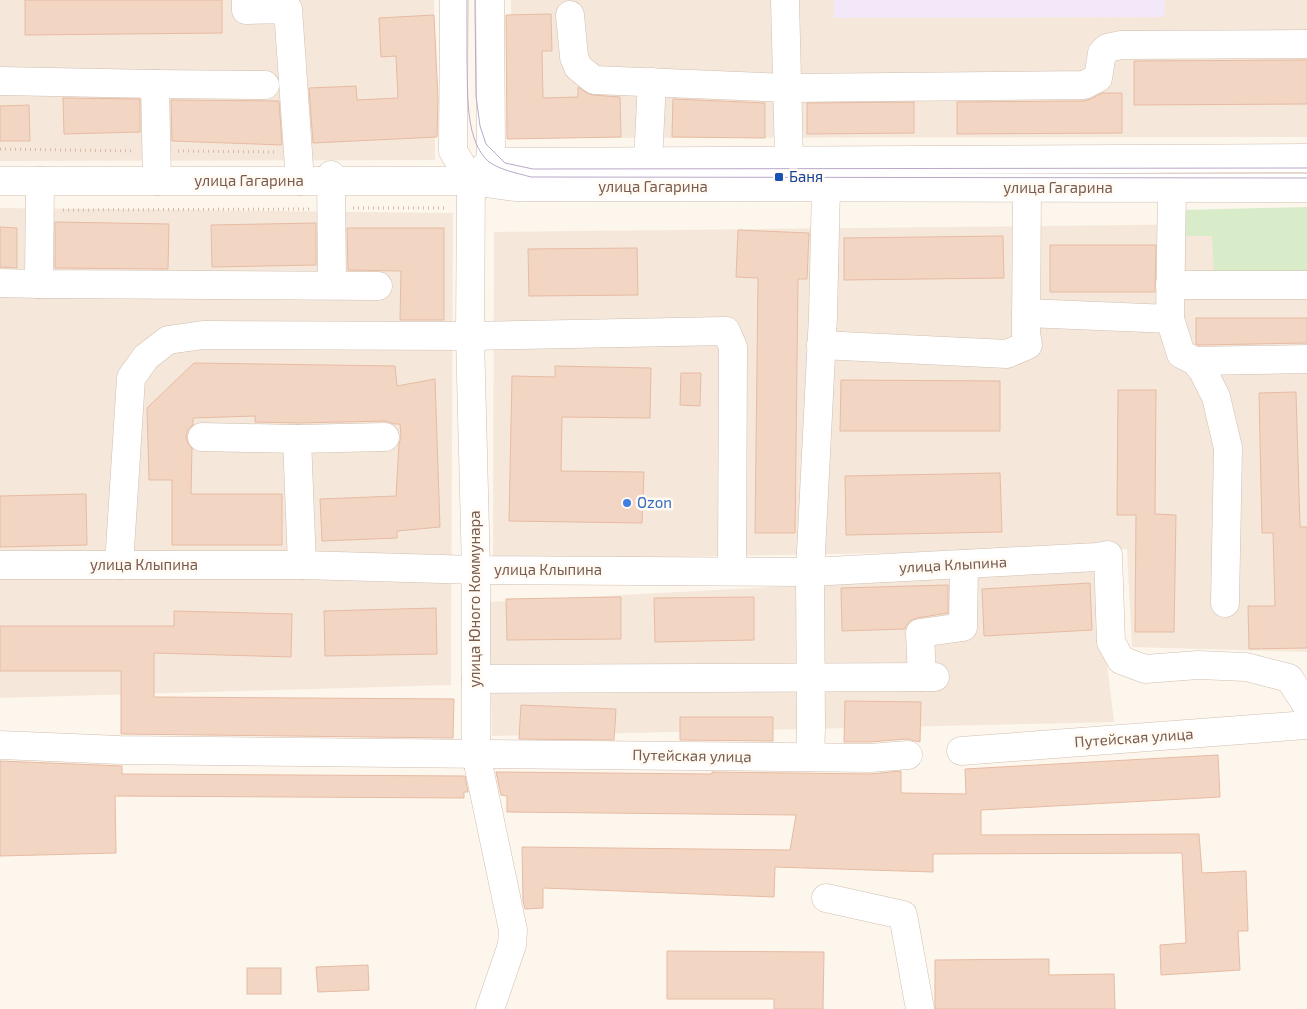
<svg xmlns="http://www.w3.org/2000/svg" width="1307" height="1009" font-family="'Exo 2',sans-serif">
	<rect width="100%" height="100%" fill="#fdf6ec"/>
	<g fill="#f5e8da">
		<polygon points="0,0 434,0 435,160 0,161"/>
		<polygon points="511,0 1307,0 1307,137 512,138"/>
		<polygon points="0,208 453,213 451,685 0,698"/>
		<polygon points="1307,223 1307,652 1132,647 1127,549 493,560 494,232"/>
		<polygon points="1096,570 1114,722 492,736 489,602"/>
	</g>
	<polygon fill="#f3e8fa" points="834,0 1165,0 1164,17 834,18"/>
	<polygon fill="#d8ecc9" points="1307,207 1307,272 1214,273 1212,236 1181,236 1182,210"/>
	<g fill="#f3d5c3" stroke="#e6bba3">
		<polygon points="25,0 222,0 222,33 25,35"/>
		<polygon points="551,14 552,51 542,51 543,98 578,97 578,87 585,92 593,95 620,97 621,137 507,139 506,15"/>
		<polygon points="434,15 438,99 437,137 313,143 309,88 356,86 357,100 398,98 396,56 381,57 379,18"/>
		<polygon points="1307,60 1307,104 1134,105 1134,61"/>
		<polygon points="1102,93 1122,93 1122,133 957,134 957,102 1084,101 1091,99"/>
		<polygon points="63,98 140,99 140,132 64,134"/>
		<polygon points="673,99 765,103 765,138 672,137"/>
		<polygon points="171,100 279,101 282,145 172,141"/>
		<polygon points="914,102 914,133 807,134 807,103"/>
		<polygon points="29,105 30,141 0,141 0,106"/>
		<polygon points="55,222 169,224 168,269 55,268"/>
		<polygon points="316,223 316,265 212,267 211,225"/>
		<polygon points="0,227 17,228 17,268 0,267"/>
		<polygon points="347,228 444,228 444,320 400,320 401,271 348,270"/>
		<polygon points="738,230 809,233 807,279 798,279 795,533 755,533 758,278 736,277"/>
		<polygon points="1003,236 1004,278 844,280 844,238"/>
		<polygon points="1050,245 1156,245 1155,292 1050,292"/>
		<polygon points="637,248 638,295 529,296 528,249"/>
		<polygon points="1196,318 1307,318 1307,343 1199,345 1196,344"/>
		<polygon points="194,363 395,366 397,386 435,379 440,527 397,531 397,538 322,541 320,499 396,496 399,444 401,437 400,424 394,424 385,421 297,423 255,422 255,416 193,418 193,425 188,429 186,436 188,444 192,448 191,494 282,494 282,545 172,545 172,480 149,480 147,408"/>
		<polygon points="555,366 651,368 650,418 562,417 561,471 644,472 642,523 509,521 512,376 555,377"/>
		<polygon points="681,373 701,373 700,406 680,405"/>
		<polygon points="841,380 1000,381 1000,431 840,431"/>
		<polygon points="1118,390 1156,390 1155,514 1176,515 1174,632 1135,632 1136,515 1117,515"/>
		<polygon points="1296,392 1300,527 1307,527 1307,648 1249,649 1248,606 1275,606 1273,533 1262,533 1259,393"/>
		<polygon points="1000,473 1002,532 846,535 845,476"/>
		<polygon points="86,494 87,545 0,547 0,496"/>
		<polygon points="1090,583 1092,630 984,636 982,589"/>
		<polygon points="948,585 948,613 917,618 910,621 906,626 905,629 842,631 841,588"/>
		<polygon points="621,597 621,639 507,640 506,599"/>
		<polygon points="754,597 754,640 655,642 654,598"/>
		<polygon points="436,608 437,654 325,656 324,611"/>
		<polygon points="174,611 292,614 291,657 154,653 154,697 454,699 453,738 121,734 121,671 0,671 0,626 174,626"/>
		<polygon points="845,701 921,702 920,742 907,739 869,742 844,742"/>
		<polygon points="521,705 616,709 614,740 519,739"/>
		<polygon points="680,717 773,717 773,741 680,740"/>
		<polygon points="1218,755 1220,797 981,810 981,835 1199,834 1202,873 1246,871 1248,931 1238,931 1240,970 1161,975 1160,945 1186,943 1182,853 933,854 933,872 775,867 774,897 543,888 543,908 525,909 523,901 522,847 790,850 796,815 507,812 507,796 501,795 496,772 712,774 712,772 870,774 901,771 901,793 966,794 965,769"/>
		<polygon points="0,761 122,766 122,774 465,776 468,792 464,792 464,798 115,796 116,853 0,856"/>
		<polygon points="667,951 824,952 823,1009 774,1009 774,999 667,999"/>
		<polygon points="1049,959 1049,975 1114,974 1115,1009 935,1009 935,960"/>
		<polygon points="368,965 369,990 318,992 316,967"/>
		<rect x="247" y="968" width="34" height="26"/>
	</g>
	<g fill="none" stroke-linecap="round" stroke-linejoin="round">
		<defs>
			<g id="minor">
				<polyline points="246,0 246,10 288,9 300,181"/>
				<polyline points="454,0 453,151 471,181 470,336 476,570 476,754 513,930 512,945 490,1009"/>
				<polyline points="785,0 789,160"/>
				<polyline points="570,15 574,57 578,67 594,80 788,88 1084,85 1098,78 1102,53 1107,48 1121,45 1307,44"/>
				<polyline points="0,81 155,84 157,181"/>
				<polyline points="155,84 265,85"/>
				<polyline points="648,161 652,82"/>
				<polyline points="490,162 1307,158"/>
				<polyline points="331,175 332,285"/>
				<polyline points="476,175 490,162 491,149 490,0"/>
				<polyline points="0,181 471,181 515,187 1307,188"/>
				<polyline points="40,181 39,284 378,286"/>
				<polyline points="1172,188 1170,319 1181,354 1195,361 1203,371 1216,397 1228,448 1225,603"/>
				<polyline points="0,283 39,284"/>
				<polyline points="1170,285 1307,285"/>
				<polyline points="1026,313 1170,319"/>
				<polyline points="821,345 1007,354 1028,345 1026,333 1027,188"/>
				<polyline points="1195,361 1307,359"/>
				<polyline points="202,437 297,439"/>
				<polyline points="0,565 302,565 476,570 810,572 1097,557 1108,555 1111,642 1121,660 1145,669 1198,665 1246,667 1289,678 1307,706"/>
				<polyline points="119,565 131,378 146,357 168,340 203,335 470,336 726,331 733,347 732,571"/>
				<polyline points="302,565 297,439 385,437"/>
				<polyline points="922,677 920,633 963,627 964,564"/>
				<polyline points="476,679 935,677"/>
				<polyline points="0,745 120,750 870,758 908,755"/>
				<polyline points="961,751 1307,725"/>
				<polyline points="810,757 811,729 810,572 823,316 826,188"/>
				<polyline points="826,898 903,915 920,1009"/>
			</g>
		</defs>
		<use href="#minor" stroke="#d1beb0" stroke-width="29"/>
		<g stroke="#d9b8a5" stroke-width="3" stroke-dasharray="1 4" stroke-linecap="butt">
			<polyline points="0,149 135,151"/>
			<polyline points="178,151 275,152"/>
			<polyline points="353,208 447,208"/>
			<polyline points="63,210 310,209"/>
		</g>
		<use href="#minor" stroke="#fff" stroke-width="28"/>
		<g stroke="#b9a8c9" stroke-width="1">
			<path d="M 467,0 C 467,21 467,41 467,62 C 468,91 465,135 485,158 C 494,169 517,173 531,177 L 1307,178"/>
			<polyline points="475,0 476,96 480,126 486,144 505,163 533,169 1307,168"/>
		</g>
	</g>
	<rect fill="#1a4fb4" stroke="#fffaf3" stroke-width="2" x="774" y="172" width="10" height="10" rx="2.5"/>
	<circle fill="#3f7fe0" stroke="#fffaf3" stroke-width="2" cx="627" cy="503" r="5"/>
	<g text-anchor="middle" stroke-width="5" stroke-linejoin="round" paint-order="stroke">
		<g font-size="15" fill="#164399" stroke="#fffaf3" text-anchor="start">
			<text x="789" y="182">Баня</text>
		</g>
		<g font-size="15" fill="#7a5c4d" stroke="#fffaf3">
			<text x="249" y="186">улица Гагарина</text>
			<text x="653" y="192">улица Гагарина</text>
			<text x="1058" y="193">улица Гагарина</text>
			<text x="144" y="570">улица Клыпина</text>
			<text transform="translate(953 565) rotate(-3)" y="5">улица Клыпина</text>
			<text x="548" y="575">улица Клыпина</text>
			<text transform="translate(475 599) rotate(-90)" y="5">улица Юного Коммунара</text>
			<text transform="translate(1134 738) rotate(-4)" y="5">Путейская улица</text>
			<text transform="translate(692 756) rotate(1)" y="5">Путейская улица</text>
		</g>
		<g font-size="15" fill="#366cbe" stroke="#fffaf3" text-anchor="start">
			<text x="637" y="508">Ozon</text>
		</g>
	</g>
</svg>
